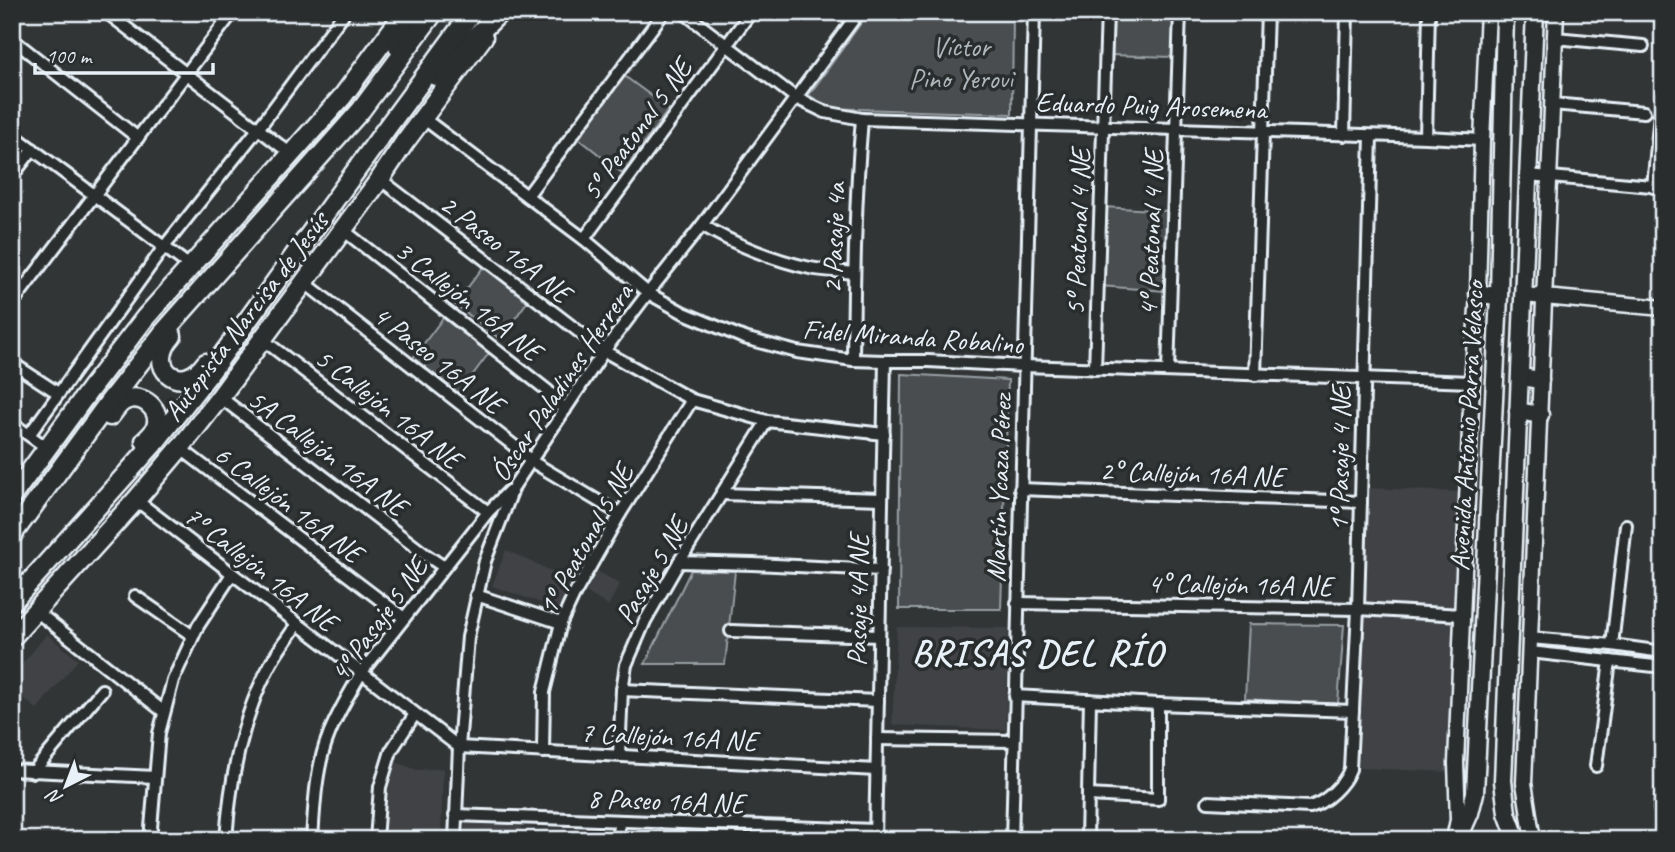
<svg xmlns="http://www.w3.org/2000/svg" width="1675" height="852" font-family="Caveat,sans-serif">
	<rect width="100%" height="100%" fill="#323536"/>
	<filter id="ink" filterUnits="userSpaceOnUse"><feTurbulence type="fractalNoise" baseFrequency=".0143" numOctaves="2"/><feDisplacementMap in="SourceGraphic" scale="14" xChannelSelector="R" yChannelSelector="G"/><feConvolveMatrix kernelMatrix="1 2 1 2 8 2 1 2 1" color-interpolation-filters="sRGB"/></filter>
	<g filter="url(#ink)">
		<g fill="#3f4244">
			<polygon points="1368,488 1458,492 1449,772 1359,768"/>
			<polygon points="506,550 575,582 561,608 559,609 492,586"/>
			<polygon points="597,571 620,584 608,606 586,592"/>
			<polygon points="897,627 1008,628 1006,730 892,725"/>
			<polygon points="47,634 78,660 37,709 12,690 12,676"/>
			<polygon points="396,762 417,770 443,768 441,840 385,840 385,796"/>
			<polygon points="465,822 521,824 520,840 465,840"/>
		</g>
		<g fill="#494d4f" stroke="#989fa4" stroke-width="2">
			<polygon points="869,12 1013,12 1012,114 827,108 809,95"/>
			<polygon points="1111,12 1174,12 1172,57 1110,55"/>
			<polygon points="623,75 669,109 622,173 577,137"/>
			<polygon points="1104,207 1168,211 1165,291 1100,286"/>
			<polygon points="485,265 530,298 500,339 455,304"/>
			<polygon points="443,318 489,353 459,393 413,358"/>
			<polygon points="901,374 1008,380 1001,609 899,609"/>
			<polygon points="691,570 735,571 725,664 645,664"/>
			<polygon points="1249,624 1344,625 1338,704 1245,699"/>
		</g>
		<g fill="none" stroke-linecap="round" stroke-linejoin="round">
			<defs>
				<g id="minor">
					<polyline points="106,12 291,154"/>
					<polyline points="683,12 796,98 825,112 862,119 1426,137 1482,140"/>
					<polyline points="1662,28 1663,21"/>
					<polyline points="1555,38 1643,46"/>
					<polyline points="12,39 138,138"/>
					<polyline points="1552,104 1644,112"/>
					<polyline points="423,118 584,239 648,293 684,313 744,338 797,352 853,360 885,361 928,361 1024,366 1472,382"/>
					<polyline points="12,134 191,267"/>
					<polyline points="1344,135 1347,12"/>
					<polyline points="1426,137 1429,12"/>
					<polyline points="1528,175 1663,187"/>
					<polyline points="12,176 33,149"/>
					<polyline points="380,179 604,351 692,400 767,421 884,434"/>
					<polyline points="1653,187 1660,114"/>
					<polyline points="527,196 664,12"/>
					<path d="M 702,225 C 733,244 774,260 810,268 C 824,271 840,271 854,273"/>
					<polyline points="342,229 548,391 565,410"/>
					<polyline points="584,239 751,12"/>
					<polyline points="304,282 513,445 531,461 620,514"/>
					<polyline points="12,304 233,12"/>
					<polyline points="262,339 488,512"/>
					<path d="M 853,360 C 854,279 855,199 862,119"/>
					<polyline points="12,363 58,393"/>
					<polyline points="1095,369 1107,12"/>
					<polyline points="1168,371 1180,12"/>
					<polyline points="1255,375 1267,12"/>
					<polyline points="220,397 426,555 444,567"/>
					<polyline points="12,423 47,448"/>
					<polyline points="29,435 164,247 258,129 345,12"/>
					<polyline points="180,448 404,618"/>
					<polyline points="1020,489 1361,502"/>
					<polyline points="722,494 882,499"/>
					<polyline points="136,500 459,747 876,770"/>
					<polyline points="679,562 753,564 881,570"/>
					<polyline points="476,595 561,623"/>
					<polyline points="135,596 193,636"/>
					<polyline points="1017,603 1358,609 1462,615"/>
					<polyline points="36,611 164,712"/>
					<polyline points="731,631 879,636"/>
					<polyline points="1530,638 1612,645 1663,652"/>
					<polyline points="1612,645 1626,525"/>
					<polyline points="1530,652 1663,667"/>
					<polyline points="622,690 878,701"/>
					<polyline points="1015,696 1158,704 1353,711"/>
					<polyline points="877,739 1013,741"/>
					<polyline points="543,752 544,692 561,623 574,595 620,514 692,400"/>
					<polyline points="619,755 622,690 626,665 645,621 679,562 767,421"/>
					<polyline points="1596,766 1610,661"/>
					<polyline points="12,770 155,777"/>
					<polyline points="33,772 102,690"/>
					<polyline points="1663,786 1660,809 1663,810"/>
					<polyline points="1089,795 1158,799 1158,704"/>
					<path d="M 1208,802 L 1310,807 C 1326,802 1344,785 1350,769 L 1358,609 L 1371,136"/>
					<polyline points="455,815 875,830"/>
					<polyline points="150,840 159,733 173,680 198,626 232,574"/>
					<path d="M 226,840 C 230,781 241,718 270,665 C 277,651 288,638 297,624"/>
					<path d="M 312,840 C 314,807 316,767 328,737 C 336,715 350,693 361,673 L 488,512 L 509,491"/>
					<polyline points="376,840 380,787 391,751 415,714"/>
					<polyline points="455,840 459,747 468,637 485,561 514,486 604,351 648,293 702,225 859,12"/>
					<polyline points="618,840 619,821"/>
					<polyline points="875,840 885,361"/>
					<polyline points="1012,840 1034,12"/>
					<polyline points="1087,840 1090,700"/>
				</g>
				<g id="tertiary">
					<polyline points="1523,295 1663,308"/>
					<polyline points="1454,839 1458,820 1456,763 1472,382 1478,294 1482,140 1488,12"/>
					<polyline points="1534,840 1531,828 1524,783 1556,12"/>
				</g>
				<g id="secondary">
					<polyline points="1478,294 1499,296"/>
					<polyline points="1521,377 1540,380"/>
					<polyline points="1518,411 1540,415"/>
					<polyline points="1458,840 1470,813 1475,793 1499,296 1505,12"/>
					<polyline points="1517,840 1507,813 1503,781 1535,12"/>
				</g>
				<g id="primary">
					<polyline points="12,496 91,388 145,318 343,96 405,12"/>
					<polyline points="12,637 136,500 180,448 220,397 380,179 404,143 483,37"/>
				</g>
				<g id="trunk">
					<polyline points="398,46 416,12"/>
					<polyline points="436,76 500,12"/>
					<path d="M 172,336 C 144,367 181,398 206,363"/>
					<path d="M 110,416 C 115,410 119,402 126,400 C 143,393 162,410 156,427 C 154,433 149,437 145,441"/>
					<polyline points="12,535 109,402 163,333 361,110 434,12"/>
					<polyline points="12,602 156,441 211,371 386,129 472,12"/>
				</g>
			</defs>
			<use href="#minor" stroke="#e8f1f8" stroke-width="16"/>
			<use href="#tertiary" stroke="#e8f1f8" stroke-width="19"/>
			<use href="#secondary" stroke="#e8f1f8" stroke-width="21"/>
			<use href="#primary" stroke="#e8f1f8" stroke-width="23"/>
			<use href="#trunk" stroke="#e8f1f8" stroke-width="23"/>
			<use href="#minor" stroke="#2a2d2e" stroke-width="10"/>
			<use href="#tertiary" stroke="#2a2d2e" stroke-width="14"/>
			<use href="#secondary" stroke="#2a2d2e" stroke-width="16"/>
			<use href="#primary" stroke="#2a2d2e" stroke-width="18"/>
			<use href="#trunk" stroke="#2a2d2e" stroke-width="18"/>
		</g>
	</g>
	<g text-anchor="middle" stroke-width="7" stroke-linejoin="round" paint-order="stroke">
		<g font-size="28" fill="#b0b8bd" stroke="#2a2d2e">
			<text x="961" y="56">Víctor<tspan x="961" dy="32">Pino Yerovi</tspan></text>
		</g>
		<g font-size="28" fill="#e8f1f8" stroke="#2a2d2e">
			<text transform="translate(1151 105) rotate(2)" y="10">Eduardo Puig Arosemena</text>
			<text transform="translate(636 129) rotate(-54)" y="10">5º Peatonal 5 NE</text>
			<text transform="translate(1077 232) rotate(-88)" y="10">5º Peatonal 4 NE</text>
			<text transform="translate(1150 233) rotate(-88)" y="10">4º Peatonal 4 NE</text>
			<text transform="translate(833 238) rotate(-88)" y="10">2 Pasaje 4a</text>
			<text transform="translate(506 248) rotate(38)" y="10">2 Paseo 16A NE</text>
			<text transform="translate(469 300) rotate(38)" y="10">3 Callejón 16A NE</text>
			<text transform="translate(245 316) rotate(-53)" y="10">Autopista Narcisa de Jesús</text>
			<text transform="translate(913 336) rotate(4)" y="10">Fidel Miranda Robalino</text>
			<text transform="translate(439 359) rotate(38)" y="10">4 Paseo 16A NE</text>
			<text transform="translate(561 382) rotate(-56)" y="10">Óscar Paladines Herrera</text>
			<text transform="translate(389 408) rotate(38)" y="10">5 Callejón 16A NE</text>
			<text transform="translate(1466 426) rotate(-87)" y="10">Avenida Antonio Parra Velasco</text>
			<text transform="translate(328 452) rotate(37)" y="10">5A Callejón 16A NE</text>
			<text transform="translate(1339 459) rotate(-89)" y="10">1º Pasaje 4 NE</text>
			<text transform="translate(1192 473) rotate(2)" y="10">2° Callejón 16A NE</text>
			<text transform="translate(998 488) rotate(-88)" y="10">Martín Ycaza Pérez</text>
			<text transform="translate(289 503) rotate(37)" y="10">6 Callejón 16A NE</text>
			<text transform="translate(585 539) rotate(-61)" y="10">1º Peatonal 5 NE</text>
			<text transform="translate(261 568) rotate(38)" y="10">7º Callejón 16A NE</text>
			<text transform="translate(651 570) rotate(-60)" y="10">Pasaje 5 NE</text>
			<text transform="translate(1240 584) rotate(1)" y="10">4° Callejón 16A NE</text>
			<text transform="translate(857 600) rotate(-89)" y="10">Pasaje 4A NE</text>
			<text transform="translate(378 619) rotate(-54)" y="10">4º Pasaje 5 NE</text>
			<text transform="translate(669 736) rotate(3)" y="10">7 Callejón 16A NE</text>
			<text transform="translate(666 800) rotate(2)" y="10">8 Paseo 16A NE</text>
		</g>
		<g font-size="35" font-weight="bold" letter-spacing="2" fill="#e8f1f8" stroke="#2a2d2e">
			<text x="1038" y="665">BRISAS DEL RÍO</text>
		</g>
	</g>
	<rect width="1675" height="852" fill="none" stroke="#2a2d2e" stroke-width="42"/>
	<rect x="21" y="21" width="1633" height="810" fill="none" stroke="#e8f1f8" stroke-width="2.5" filter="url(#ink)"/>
	<g transform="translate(66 786) rotate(222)" stroke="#2a2d2e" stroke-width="5" paint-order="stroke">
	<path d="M0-5L12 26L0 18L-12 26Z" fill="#e8f1f8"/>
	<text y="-10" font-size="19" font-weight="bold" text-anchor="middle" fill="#e8f1f8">N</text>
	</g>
	<path d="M35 63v10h178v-10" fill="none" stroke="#e8f1f8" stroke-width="3.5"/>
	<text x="46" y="63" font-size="21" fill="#e8f1f8" stroke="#2a2d2e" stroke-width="5" paint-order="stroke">100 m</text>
</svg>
